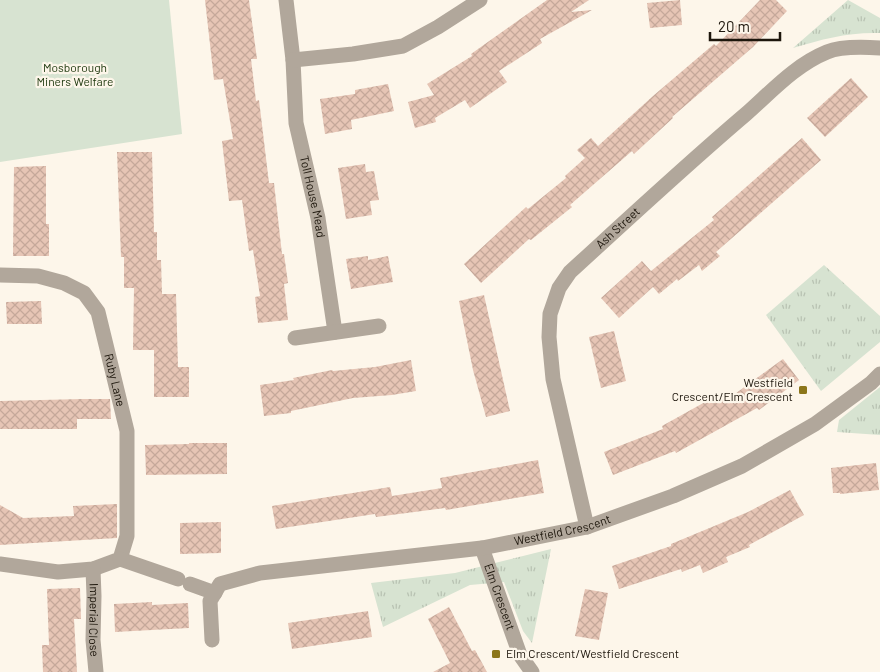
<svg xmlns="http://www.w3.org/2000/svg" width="880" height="672" font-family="Barlow,sans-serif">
	<defs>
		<pattern id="grass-tufts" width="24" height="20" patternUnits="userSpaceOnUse" patternTransform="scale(1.25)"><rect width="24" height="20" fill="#d7e3d1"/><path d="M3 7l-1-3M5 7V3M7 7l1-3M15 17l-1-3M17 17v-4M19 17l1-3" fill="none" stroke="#b8c2b2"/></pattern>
		<pattern id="building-cross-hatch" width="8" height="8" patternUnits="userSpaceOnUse" patternTransform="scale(1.25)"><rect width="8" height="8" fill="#e6c5b5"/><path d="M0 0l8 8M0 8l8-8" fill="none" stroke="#c5a89a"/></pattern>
	</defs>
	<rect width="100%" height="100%" fill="#fdf6ea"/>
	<g fill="url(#grass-tufts)">
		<path d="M 848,0 L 880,18 L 880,33 C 848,32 823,39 793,48 Z"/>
		<polygon points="824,265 880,316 880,342 821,391 766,315"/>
		<polygon points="880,387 880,435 837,432 839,420"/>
		<polygon points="551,549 532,643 523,631 504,582 470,585 383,627 371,583 455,573"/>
	</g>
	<polygon fill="#d7e3d1" points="0,0 169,0 182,134 0,162"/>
	<g fill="url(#building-cross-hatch)">
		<polygon points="205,0 249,0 257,59 251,59 256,101 259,100 269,183 274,183 282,254 284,254 288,283 284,284 288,320 258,323 255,297 260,296 253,250 249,251 242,200 229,201 222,141 233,139 223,79 214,80"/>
		<polygon points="547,0 589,0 571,12 592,10 540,39 542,43 499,71 507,82 470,108 465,100 435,118 436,122 415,128 408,102 434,95 427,84 472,56 471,54"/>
		<polygon points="680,0 682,25 650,28 647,3"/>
		<polygon points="760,0 776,0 787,11 753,47 672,117 673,118 634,154 632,151 570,205 572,207 531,240 529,239 481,283 464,264 526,207 528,209 566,178 565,176 585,158 577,150 591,138 598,146 653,96 714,44 716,46"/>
		<polygon points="851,78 868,97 825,137 807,118"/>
		<polygon points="388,84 394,111 351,120 352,129 325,134 320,99 355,94 355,90"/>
		<polygon points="802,138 821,160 716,252 720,256 702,271 699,265 678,281 677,279 659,294 653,287 619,318 601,298 642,261 651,271 714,220 712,217"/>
		<polygon points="117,152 152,152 154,232 157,232 157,260 161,260 162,294 176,294 178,367 189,367 189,397 154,397 154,350 133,350 134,288 124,288 124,257 121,257"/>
		<polygon points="365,164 366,172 374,171 379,200 370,201 372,215 346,219 338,168"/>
		<polygon points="46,166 46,224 49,224 49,256 13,256 14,167"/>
		<polygon points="368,256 368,260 388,256 393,282 351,289 346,259"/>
		<polygon points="484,295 510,411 486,417 473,370 459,301"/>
		<polygon points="41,301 42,324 7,324 6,302"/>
		<polygon points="614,331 626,381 601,388 589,337"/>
		<polygon points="783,359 799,380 759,410 757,408 676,453 675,451 613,475 604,452 663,429 662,426 723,392 728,399"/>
		<polygon points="411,360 416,391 392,395 353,398 291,411 291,413 264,416 260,385 294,380 293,378 332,370 333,371 375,367"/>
		<polygon points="82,399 110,399 111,419 77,419 77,429 0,429 0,401"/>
		<polygon points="189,443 227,443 227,474 146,475 145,445 189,444"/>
		<polygon points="538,460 544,493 446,510 445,508 376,517 375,514 276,529 272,506 390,487 392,496 442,488 440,478"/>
		<polygon points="876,463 879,490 840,494 840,493 833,493 831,468"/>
		<polygon points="790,490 804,515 749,545 750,547 726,557 728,562 703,573 700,565 682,572 681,569 619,589 612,566 671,546 671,544 748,512"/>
		<polygon points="117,504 117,538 0,545 0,505 23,518 74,516 73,506"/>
		<polygon points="221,522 221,553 180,554 180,523"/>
		<polygon points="80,588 81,619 74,619 77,672 43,672 42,645 49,645 47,589"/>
		<polygon points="585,589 608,593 599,640 575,636"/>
		<polygon points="152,602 152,605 188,603 189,628 115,632 114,604"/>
		<polygon points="449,607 472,651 475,650 487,672 433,672 450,663 428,619"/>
		<polygon points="368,611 372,637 292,649 288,623"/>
	</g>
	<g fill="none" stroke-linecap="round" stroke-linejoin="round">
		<g stroke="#b1a79b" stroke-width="15">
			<path id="s1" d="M 286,0 L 293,60 L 296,123 L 318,218 L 335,332"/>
			<polyline points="293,60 353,54 403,46 438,27 480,0"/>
			<path id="s2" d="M 0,275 L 38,276 L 64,283 L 84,293 L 98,312 L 127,431 L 127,536 L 120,559 L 93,569 L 58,572 L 0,564"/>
			<polyline points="295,338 379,326"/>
			<path id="s3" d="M 587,527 L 553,379 L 549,337 L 550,314 L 559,288 L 570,272 C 628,219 686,165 746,114 C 771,92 795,65 827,52 C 841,46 865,47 880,48"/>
			<path id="s4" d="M 482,548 L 520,655 L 532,672"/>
			<polyline points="120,559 178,579"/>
			<path id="s5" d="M 93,569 L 94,596 L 93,640 L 96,672"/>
			<polyline points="190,584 215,593"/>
			<path id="s6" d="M 212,640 L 210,601 L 220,584 L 260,573 L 482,548 L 587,527 L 673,496 L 742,466 L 815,424 L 871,383 L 880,374"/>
		</g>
	</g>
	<g fill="#8c761a" stroke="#fdf6ea" stroke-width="2">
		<rect x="798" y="385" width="10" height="10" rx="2.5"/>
		<rect x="491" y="649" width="10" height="10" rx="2.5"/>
	</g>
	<g text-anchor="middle" stroke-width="4.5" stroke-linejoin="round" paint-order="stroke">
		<g font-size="12" fill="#1c370c" stroke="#fdf6ea">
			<text x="75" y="72">Mosborough<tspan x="75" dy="14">Miners Welfare</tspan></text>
		</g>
		<g font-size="12" fill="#1d160c" stroke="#fdf6ea">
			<text dy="4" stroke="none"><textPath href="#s1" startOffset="199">Toll House Mead</textPath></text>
			<text dy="4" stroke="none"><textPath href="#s3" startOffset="329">Ash Street</textPath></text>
			<text dy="4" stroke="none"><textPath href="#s2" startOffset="181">Ruby Lane</textPath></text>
			<text dy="4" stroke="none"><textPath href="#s6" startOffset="406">Westfield Crescent</textPath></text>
			<text dy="4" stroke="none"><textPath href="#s4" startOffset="52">Elm Crescent</textPath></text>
			<text dy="4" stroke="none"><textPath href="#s5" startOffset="51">Imperial Close</textPath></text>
		</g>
		<g font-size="12" fill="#1d160c" stroke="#fdf6ea" text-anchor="end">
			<text x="793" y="387">Westfield<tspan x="793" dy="14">Crescent/Elm Crescent</tspan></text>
			<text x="506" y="658" text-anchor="start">Elm Crescent/Westfield Crescent</text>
		</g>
	</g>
	<path d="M710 32v8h70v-8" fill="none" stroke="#1d160c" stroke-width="2.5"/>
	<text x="718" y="32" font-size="15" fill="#1d160c" stroke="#fdf6ea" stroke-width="4" paint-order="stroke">20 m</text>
</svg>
